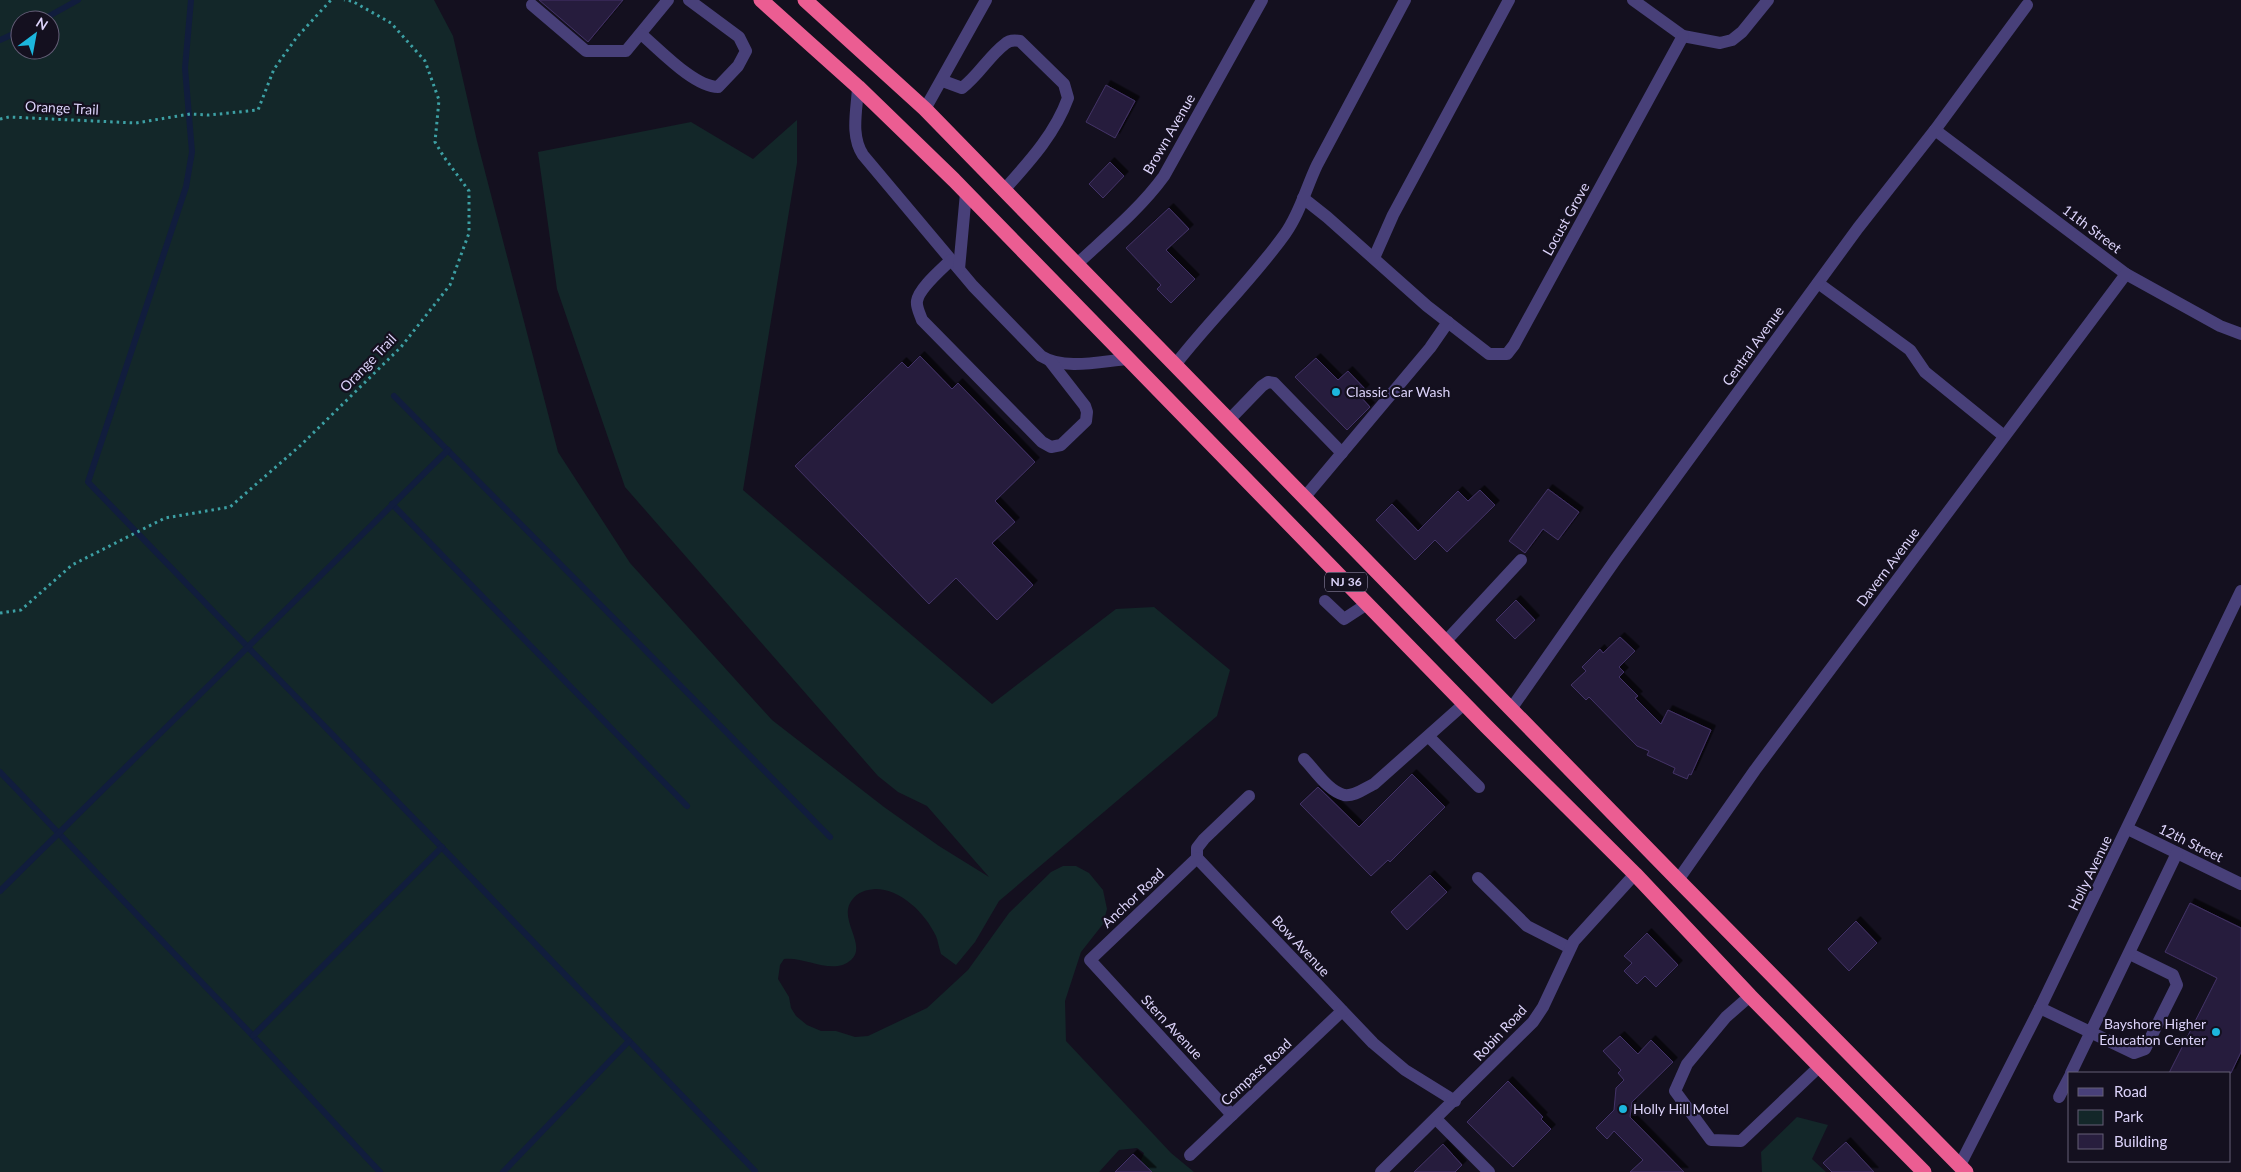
<svg xmlns="http://www.w3.org/2000/svg" width="2241" height="1172" font-family="Lato,sans-serif">
	<defs>
		<filter id="shadow"><feDropShadow dx="4.5" dy="-4.5" stdDeviation="0" flood-color="#0009"/></filter>
	</defs>
	<rect width="100%" height="100%" fill="#14101f"/>
	<g fill="#132729" fill-rule="evenodd">
		<path d="M 0,0 L 434,0 L 453,36 L 477,141 L 558,452 L 630,563 L 772,720 L 884,807 L 939,846 L 989,877 L 927,806 L 898,792 L 878,776 L 625,487 L 557,289 L 538,152 L 691,122 L 753,159 L 797,120 L 797,163 L 743,490 L 992,704 L 1116,609 L 1154,607 L 1230,670 L 1217,716 L 999,901 L 975,942 L 956,965 L 941,954 C 939,948 938,941 936,936 C 925,913 901,889 875,889 C 865,890 858,892 852,900 C 837,919 868,945 851,960 C 833,976 805,956 784,959 L 780,965 L 778,979 L 789,997 L 791,1008 L 796,1016 L 807,1025 L 821,1031 L 836,1031 L 855,1037 L 868,1036 L 927,1008 L 968,970 L 1009,913 L 1051,872 L 1063,866 L 1076,866 L 1089,873 L 1103,890 L 1107,909 L 1103,924 L 1081,952 L 1065,1001 L 1066,1041 L 1171,1153 L 1194,1172 L 1130,1172 L 1139,1165 L 1144,1153 L 1137,1148 L 1119,1150 L 1099,1172 L 0,1172 ZM 20,20 L 50,20 L 50,50 L 20,50 Z"/>
		<polygon points="1797,1117 1828,1125 1812,1159 1826,1172 1762,1172 1761,1152"/>
	</g>
	<g fill="none" stroke-linecap="round" stroke-linejoin="round">
		<g stroke="#111d3d" stroke-width="6">
			<polyline points="191,0 185,68 192,152 186,187 88,482 755,1171"/>
			<polyline points="42,20 78,0"/>
			<polyline points="0,40 20,31"/>
			<polyline points="394,396 830,837"/>
			<polyline points="392,504 687,806"/>
			<polyline points="0,772 253,1036 380,1172"/>
			<polyline points="0,891 448,450"/>
			<polyline points="253,1036 442,847"/>
			<polyline points="503,1172 629,1041"/>
		</g>
	</g>
	<g fill="#281e3e" stroke="#433367" filter="url(#shadow)">
		<polygon points="539,0 623,0 588,42"/>
		<polygon points="1106,85 1135,101 1115,138 1086,122"/>
		<polygon points="1110,162 1124,176 1103,198 1089,184"/>
		<polygon points="1169,208 1189,229 1166,250 1195,279 1171,303 1157,289 1161,285 1126,248"/>
		<polygon points="920,356 952,389 958,383 1035,462 995,501 1015,522 992,543 1033,585 997,620 956,578 929,604 795,466 902,362 908,368"/>
		<polygon points="1316,358 1338,380 1348,371 1365,389 1359,395 1370,407 1347,430 1295,377"/>
		<polygon points="1548,489 1579,512 1558,540 1543,529 1525,553 1509,541"/>
		<polygon points="1480,490 1495,505 1447,552 1435,540 1415,560 1376,520 1392,504 1418,531 1458,491 1468,501"/>
		<polygon points="1516,600 1535,620 1515,639 1496,620"/>
		<polygon points="1620,637 1635,651 1619,667 1624,672 1619,677 1638,696 1635,698 1661,724 1668,710 1711,730 1691,775 1689,774 1687,779 1673,773 1675,768 1647,755 1649,751 1637,746 1589,697 1586,700 1571,685 1586,671 1582,667 1600,649 1603,653"/>
		<polygon points="1412,774 1445,807 1390,862 1388,860 1371,876 1300,804 1318,787 1359,827"/>
		<polygon points="1430,875 1447,892 1407,930 1391,912"/>
		<polygon points="2190,903 2241,928 2241,1052 2231,1073 2169,1073 2217,978 2165,952"/>
		<polygon points="1856,921 1877,943 1849,971 1828,949"/>
		<polygon points="1647,933 1678,965 1656,987 1645,976 1637,984 1624,971 1632,963 1624,956"/>
		<polygon points="1620,1036 1638,1054 1651,1040 1673,1062 1632,1102 1630,1117 1684,1172 1630,1172 1643,1160 1614,1131 1607,1139 1596,1128 1614,1110 1616,1088 1624,1080 1618,1073 1621,1070 1603,1051"/>
		<polygon points="1508,1081 1543,1117 1541,1119 1551,1129 1513,1167 1467,1122"/>
		<polygon points="1846,1142 1874,1172 1832,1172 1823,1163"/>
		<polygon points="1443,1144 1462,1165 1455,1172 1414,1172"/>
		<polygon points="1133,1154 1152,1172 1115,1172"/>
	</g>
	<g fill="none" stroke-linecap="round" stroke-linejoin="round">
		<g stroke="#3da0a4" stroke-width="3" stroke-dasharray="2.5 4" stroke-linecap="butt">
			<polyline points="0,119 9,117 136,123 190,114 209,115 258,110 274,69 297,37 331,0"/>
			<polyline points="0,613 21,610 72,565 165,518 230,507 301,445 401,347 450,285 469,233 469,191 444,157 435,142 439,100 425,61 391,23 352,1 344,0"/>
		</g>
		<g stroke="#484079" stroke-width="12">
			<polyline points="1633,0 1683,36 1720,43 1732,40 1742,32 1768,0"/>
			<polyline points="532,5 586,51 626,51 668,0"/>
			<path d="M 641,34 C 659,49 694,87 718,87 L 738,66 L 746,51 L 739,37 L 689,0"/>
			<path d="M 943,81 L 962,88 C 979,75 989,56 1005,44 C 1009,40 1014,40 1020,41 L 1064,84 L 1068,98 C 1055,134 1029,162 1004,190"/>
			<path d="M 858,87 C 857,110 850,135 863,155 L 973,286 L 1041,356 C 1065,371 1102,361 1128,359"/>
			<polyline points="925,109 986,0"/>
			<polyline points="1935,130 2126,274 2220,326 2241,334"/>
			<polyline points="1303,198 1327,217 1427,306 1489,354 1507,354 1514,345 1683,36"/>
			<polyline points="1374,258 1393,215 1509,0"/>
			<path d="M 951,260 C 942,269 919,288 917,301 C 916,307 920,314 922,320 L 1042,442 L 1051,447 L 1061,445 L 1086,421 L 1087,412 L 1085,406 L 1050,361"/>
			<path d="M 1077,264 C 1107,236 1140,209 1164,176 L 1262,0"/>
			<polyline points="959,269 966,193"/>
			<polyline points="1818,283 1910,350 1925,372 2004,436"/>
			<path d="M 1175,365 C 1210,320 1252,280 1285,234 C 1300,213 1306,188 1317,165 C 1346,110 1376,55 1405,0"/>
			<polyline points="1229,420 1262,386 1268,382 1274,383 1342,453"/>
			<polyline points="1304,498 1430,348 1448,322"/>
			<polyline points="1325,601 1344,619 1367,604"/>
			<polyline points="1445,642 1521,560"/>
			<polyline points="1511,709 1616,559 1858,228 1935,130 2027,5"/>
			<polyline points="1429,737 1479,787"/>
			<path d="M 1304,759 C 1315,770 1328,791 1344,795 C 1354,797 1365,788 1374,784 L 1464,704"/>
			<polyline points="1249,796 1204,839 1197,848 1197,858 1373,1043 1405,1070 1455,1101"/>
			<polyline points="2128,829 2241,884"/>
			<polyline points="1197,858 1090,960 1232,1115"/>
			<polyline points="1478,878 1527,926 1570,948"/>
			<polyline points="1678,880 1755,770 2126,274"/>
			<polyline points="1750,996 1726,1017 1687,1064 1675,1091 1711,1140 1741,1141 1820,1066"/>
			<polyline points="2040,1008 2134,1053 2145,1049 2177,985 2173,975 2130,954"/>
			<polyline points="2071,1073 2177,853"/>
			<polyline points="2059,1097 2070,1076"/>
			<polyline points="1436,1119 1489,1172"/>
			<polyline points="1190,1155 1342,1011"/>
			<polyline points="1960,1165 2040,1008 2241,591"/>
			<polyline points="1381,1172 1533,1022 1543,1007 1574,941 1635,874"/>
		</g>
		<g stroke="#eb5d92" stroke-width="15">
			<polyline points="761,0 858,87 954,180 1486,726 1635,874 1750,996 1924,1172"/>
			<polyline points="805,0 925,109 1678,880 1966,1172"/>
		</g>
	</g>
	<g fill="#1cb6dd" stroke="#14101f" stroke-width="2">
		<circle cx="1336" cy="392" r="5"/>
		<circle cx="2216" cy="1032" r="5"/>
		<circle cx="1623" cy="1109" r="5"/>
	</g>
	<g text-anchor="middle" stroke-width="4.5" stroke-linejoin="round" paint-order="stroke">
		<rect fill="#14101f" stroke="#a098b8" stroke-width="1" x="1325" y="572.5" width="42" height="19" rx="4"/>
		<g font-size="12" font-weight="bold" fill="#dcd3fa">
			<text x="1346" y="586">NJ 36</text>
		</g>
		<g font-size="14" fill="#dcd3fa" stroke="#14101f">
			<text transform="translate(62 108) rotate(3)" y="5">Orange Trail</text>
			<text transform="translate(1169 134) rotate(-60)" y="5">Brown Avenue</text>
			<text transform="translate(1566 219) rotate(-61)" y="5">Locust Grove</text>
			<text transform="translate(2092 229) rotate(37)" y="5">11th Street</text>
			<text transform="translate(1753 346) rotate(-54)" y="5">Central Avenue</text>
			<text transform="translate(368 363) rotate(-46)" y="5">Orange Trail</text>
			<text transform="translate(1888 567) rotate(-53)" y="5">Davern Avenue</text>
			<text transform="translate(2191 843) rotate(26)" y="5">12th Street</text>
			<text transform="translate(2090 873) rotate(-64)" y="5">Holly Avenue</text>
			<text transform="translate(1133 898) rotate(-43)" y="5">Anchor Road</text>
			<text transform="translate(1301 946) rotate(47)" y="5">Bow Avenue</text>
			<text transform="translate(1172 1027) rotate(47)" y="5">Stern Avenue</text>
			<text transform="translate(1500 1033) rotate(-47)" y="5">Robin Road</text>
			<text transform="translate(1256 1072) rotate(-43)" y="5">Compass Road</text>
		</g>
		<g font-size="14" fill="#dcd3fa" stroke="#14101f" text-anchor="start">
			<text x="1346" y="397">Classic Car Wash</text>
			<text x="2206" y="1029" text-anchor="end">Bayshore Higher<tspan x="2206" dy="16">Education Center</tspan></text>
			<text x="1633" y="1114">Holly Hill Motel</text>
		</g>
	</g>
	<rect x="2068" y="1072" width="162" height="90" fill="#14101f" stroke="#645e77"/>
	<rect x="2078" y="1088" width="25" height="8" fill="#484079" stroke="#645e77"/>
	<text x="2114" y="1097" font-size="15" fill="#dcd3fa">Road</text>
	<rect x="2078" y="1110" width="25" height="15" fill="#132729" stroke="#645e77"/>
	<text x="2114" y="1122" font-size="15" fill="#dcd3fa">Park</text>
	<rect x="2078" y="1134" width="25" height="15" fill="#281e3e" stroke="#645e77"/>
	<text x="2114" y="1147" font-size="15" fill="#dcd3fa">Building</text>
	<g transform="translate(35 35) rotate(32)"><circle r="24" fill="#14101f" stroke="#645e77"/>
	<path d="M0-4L9 19L0 12L-9 19Z" fill="#1cb6dd"/>
	<text y="-8" font-size="14" font-weight="bold" text-anchor="middle" fill="#dcd3fa">N</text>
	</g>
</svg>
